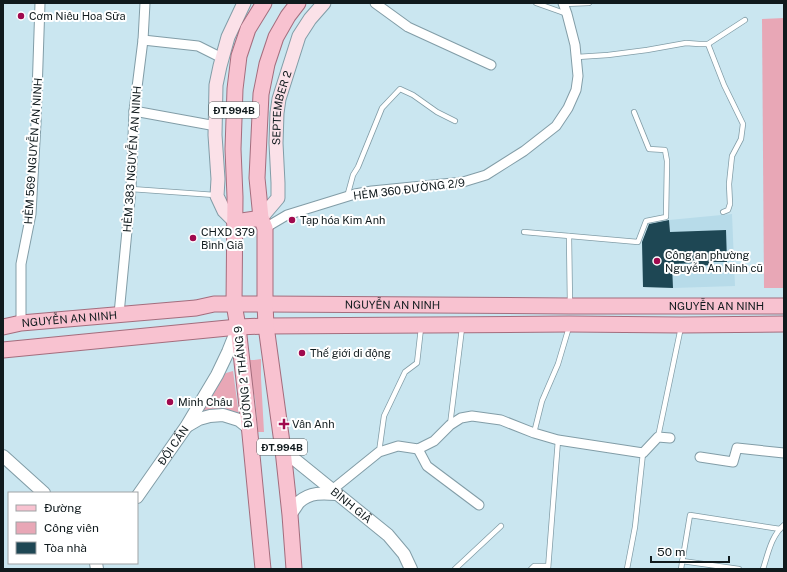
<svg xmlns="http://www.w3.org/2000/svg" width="787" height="572" font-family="'Public Sans',sans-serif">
	<rect width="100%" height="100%" fill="#cae6f0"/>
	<polygon fill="#b7dbe9" points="732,214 735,286 673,288 669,220"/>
	<g fill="#e8a7b6">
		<polygon points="784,18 784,288 764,288 762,19"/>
		<polygon points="261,359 261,378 264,432 258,432 255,398 246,360 254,360"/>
		<polygon points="233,371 239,415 198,414 222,375 226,373"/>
	</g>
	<polygon fill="#1e4754" points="669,220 670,232 726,230 727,262 711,262 711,265 698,266 698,263 672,264 673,288 643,287 642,242 649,224"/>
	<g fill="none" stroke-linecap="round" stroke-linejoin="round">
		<defs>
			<g id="service">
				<polyline points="536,3 567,14"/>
				<polyline points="563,4 589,3"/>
				<polyline points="708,44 724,85 743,124 741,139 732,156 729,184 730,204 728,210 723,212"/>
				<polyline points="577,57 608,55 647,50 686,43 699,44 708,44 745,20"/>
				<polyline points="131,189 215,195"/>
				<polyline points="347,197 353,175 358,167 382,108 400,89 413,95 437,112 455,121"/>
				<polyline points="524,232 638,242 646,221 666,217 667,161 665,150 649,149 634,112"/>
				<polyline points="569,236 570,305"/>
				<polyline points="450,425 462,328"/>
				<polyline points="534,433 542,401 558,364 569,327"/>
				<polyline points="658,437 681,327"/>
				<polyline points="379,452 384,416 405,372 417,363 421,328"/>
				<polyline points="682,561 739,569"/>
				<polyline points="455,569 501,526"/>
				<polyline points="531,569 534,566 548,566"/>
				<polyline points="548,569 558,440"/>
				<polyline points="627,569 635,527 643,453"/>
				<polyline points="681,569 690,515 780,529"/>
				<path d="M 763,569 C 768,554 771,536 784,525"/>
			</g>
			<g id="minor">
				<polyline points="375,3 408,27 491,65"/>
				<polyline points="143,40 198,46 222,58"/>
				<polyline points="134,111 216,126"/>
				<polyline points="265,228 287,215 355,194 372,191 463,182 486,175 524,151 556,126 568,108 576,90 578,76 575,45 567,14 563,3"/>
				<polyline points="119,314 131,189 134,111 143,40 145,3"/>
				<polyline points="21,323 21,264 31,214 36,123 40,3"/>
				<polyline points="418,449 427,466 479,505"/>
				<polyline points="700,457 733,462 737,448 784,453"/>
				<polyline points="332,490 379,452 398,446 418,449 434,441 450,425 461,418 472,416 501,420 534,433 558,440 643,453 658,437 670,438"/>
			</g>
			<g id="tertiary">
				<polyline points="187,426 199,419 210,416 223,415 239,420 249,428"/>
				<path id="s1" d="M 283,450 L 388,535 L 404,554 L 411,569"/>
				<polyline points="3,456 44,493"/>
				<path id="s2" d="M 137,497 L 186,427 L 217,375 L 228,352 L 238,327"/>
				<path d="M 290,515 C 293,511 296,506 299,502 C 310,492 323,493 336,494"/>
				<polyline points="96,563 97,569"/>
			</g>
			<g id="secondary">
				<path id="s3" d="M 261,218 L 278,198 L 278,183 L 276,143 L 277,113 L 279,99 L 299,36 L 310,19 L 324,3"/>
				<polyline points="235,222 224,211 217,196 218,179 215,135 216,85 220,66 228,37 244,3"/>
			</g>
			<g id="primary">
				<polyline points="235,222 261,218"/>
				<path id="s4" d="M 3,327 L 21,323 L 196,308 L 214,304 L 265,304 L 570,306 L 784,306"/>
				<polyline points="3,350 238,327 266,326 569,324 681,325 784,324"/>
				<polyline points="263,569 249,424 238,327 234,304 235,197 233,149 235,89 239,56 248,29 264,3"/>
				<polyline points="294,569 290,515 283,450 266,326 265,304 265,228 261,218 257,178 261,94 267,64 276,37 288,16 298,3"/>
			</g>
		</defs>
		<use href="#service" stroke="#829da7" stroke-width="6"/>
		<use href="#minor" stroke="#829da7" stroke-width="11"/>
		<use href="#tertiary" stroke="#829da7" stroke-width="14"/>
		<use href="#secondary" stroke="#829da7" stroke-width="15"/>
		<use href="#primary" stroke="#a46d7d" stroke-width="17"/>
		<use href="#service" stroke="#fff" stroke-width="4.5"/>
		<use href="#minor" stroke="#fff" stroke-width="9"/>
		<use href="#tertiary" stroke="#fff" stroke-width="12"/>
		<use href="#secondary" stroke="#fbe1e8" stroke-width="13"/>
		<use href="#primary" stroke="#f8c2d0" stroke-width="15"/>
	</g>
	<g fill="#a00a4e" stroke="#fff" stroke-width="1.5">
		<circle cx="21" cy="16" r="4"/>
		<circle cx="292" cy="220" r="4"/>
		<circle cx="193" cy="238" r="4"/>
		<circle cx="657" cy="261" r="4"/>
		<circle cx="302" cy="353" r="4"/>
		<circle cx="170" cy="402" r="4"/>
		<path d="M282 418h4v4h4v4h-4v4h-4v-4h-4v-4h4z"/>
	</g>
	<g text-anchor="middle" stroke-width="4" stroke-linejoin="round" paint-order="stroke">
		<g fill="#fff" stroke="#585f61" stroke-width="1">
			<rect x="209" y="102" width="50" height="16" rx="3"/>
			<rect x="257" y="439" width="50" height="16" rx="3"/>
		</g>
		<g font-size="10" font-weight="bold" fill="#101a1d">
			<text x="234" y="114">ĐT.994B</text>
			<text x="282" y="451">ĐT.994B</text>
		</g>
		<g font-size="11" fill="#101a1d" stroke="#fff" text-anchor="start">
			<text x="29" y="20">Cơm Niêu Hoa Sữa</text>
			<text x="300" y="224">Tạp hóa Kim Anh</text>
			<text x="201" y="236">CHXD 379<tspan x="201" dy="13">Bình Giã</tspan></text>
			<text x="665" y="259">Công an phường<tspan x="665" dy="13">Nguyễn An Ninh cũ</tspan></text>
			<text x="310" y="357">Thế giới di động</text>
			<text x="178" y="406">Minh Châu</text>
			<text x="292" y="428">Vân Anh</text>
		</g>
		<g font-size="11" fill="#101a1d" stroke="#fff">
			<text dy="4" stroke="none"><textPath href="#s3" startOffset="117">SEPTEMBER 2</textPath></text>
			<text transform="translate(33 151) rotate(-86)" y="4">HẺM 569 NGUYỄN AN NINH</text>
			<text transform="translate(132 159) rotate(-86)" y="4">HẺM 383 NGUYỄN AN NINH</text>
			<text transform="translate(409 189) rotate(-7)" y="4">HẺM 360 ĐƯỜNG 2/9</text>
			<text dy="4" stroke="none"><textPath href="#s4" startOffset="391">NGUYỄN AN NINH</textPath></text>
			<text dy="4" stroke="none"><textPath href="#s4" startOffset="715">NGUYỄN AN NINH</textPath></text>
			<text dy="4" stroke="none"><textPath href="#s4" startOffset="67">NGUYỄN AN NINH</textPath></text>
			<text transform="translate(243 377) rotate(-96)" y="4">ĐƯỜNG 2 THÁNG 9</text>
			<text dy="4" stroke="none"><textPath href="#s2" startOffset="63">ĐỘI CẤN</textPath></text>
			<text dy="4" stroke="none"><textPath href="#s1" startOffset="88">BÌNH GIÃ</textPath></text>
		</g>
	</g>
	<rect width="787" height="572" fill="none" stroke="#101a1d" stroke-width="8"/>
	<rect x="8" y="492" width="130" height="72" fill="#ffffff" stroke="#9fa3a5"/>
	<rect x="16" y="505" width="20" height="6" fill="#f8c2d0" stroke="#9fa3a5"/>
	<text x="44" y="512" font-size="12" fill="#101a1d">Đường</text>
	<rect x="16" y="522" width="20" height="12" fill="#e8a7b6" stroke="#9fa3a5"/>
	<text x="44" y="532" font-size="12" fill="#101a1d">Công viên</text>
	<rect x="16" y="542" width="20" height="12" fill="#1e4754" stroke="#9fa3a5"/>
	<text x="44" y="552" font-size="12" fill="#101a1d">Tòa nhà</text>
	<path d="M651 556v6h78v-6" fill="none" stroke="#101a1d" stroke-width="2"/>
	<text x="657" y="556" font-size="12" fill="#101a1d" stroke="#ffffff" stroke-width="3" paint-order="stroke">50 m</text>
</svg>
